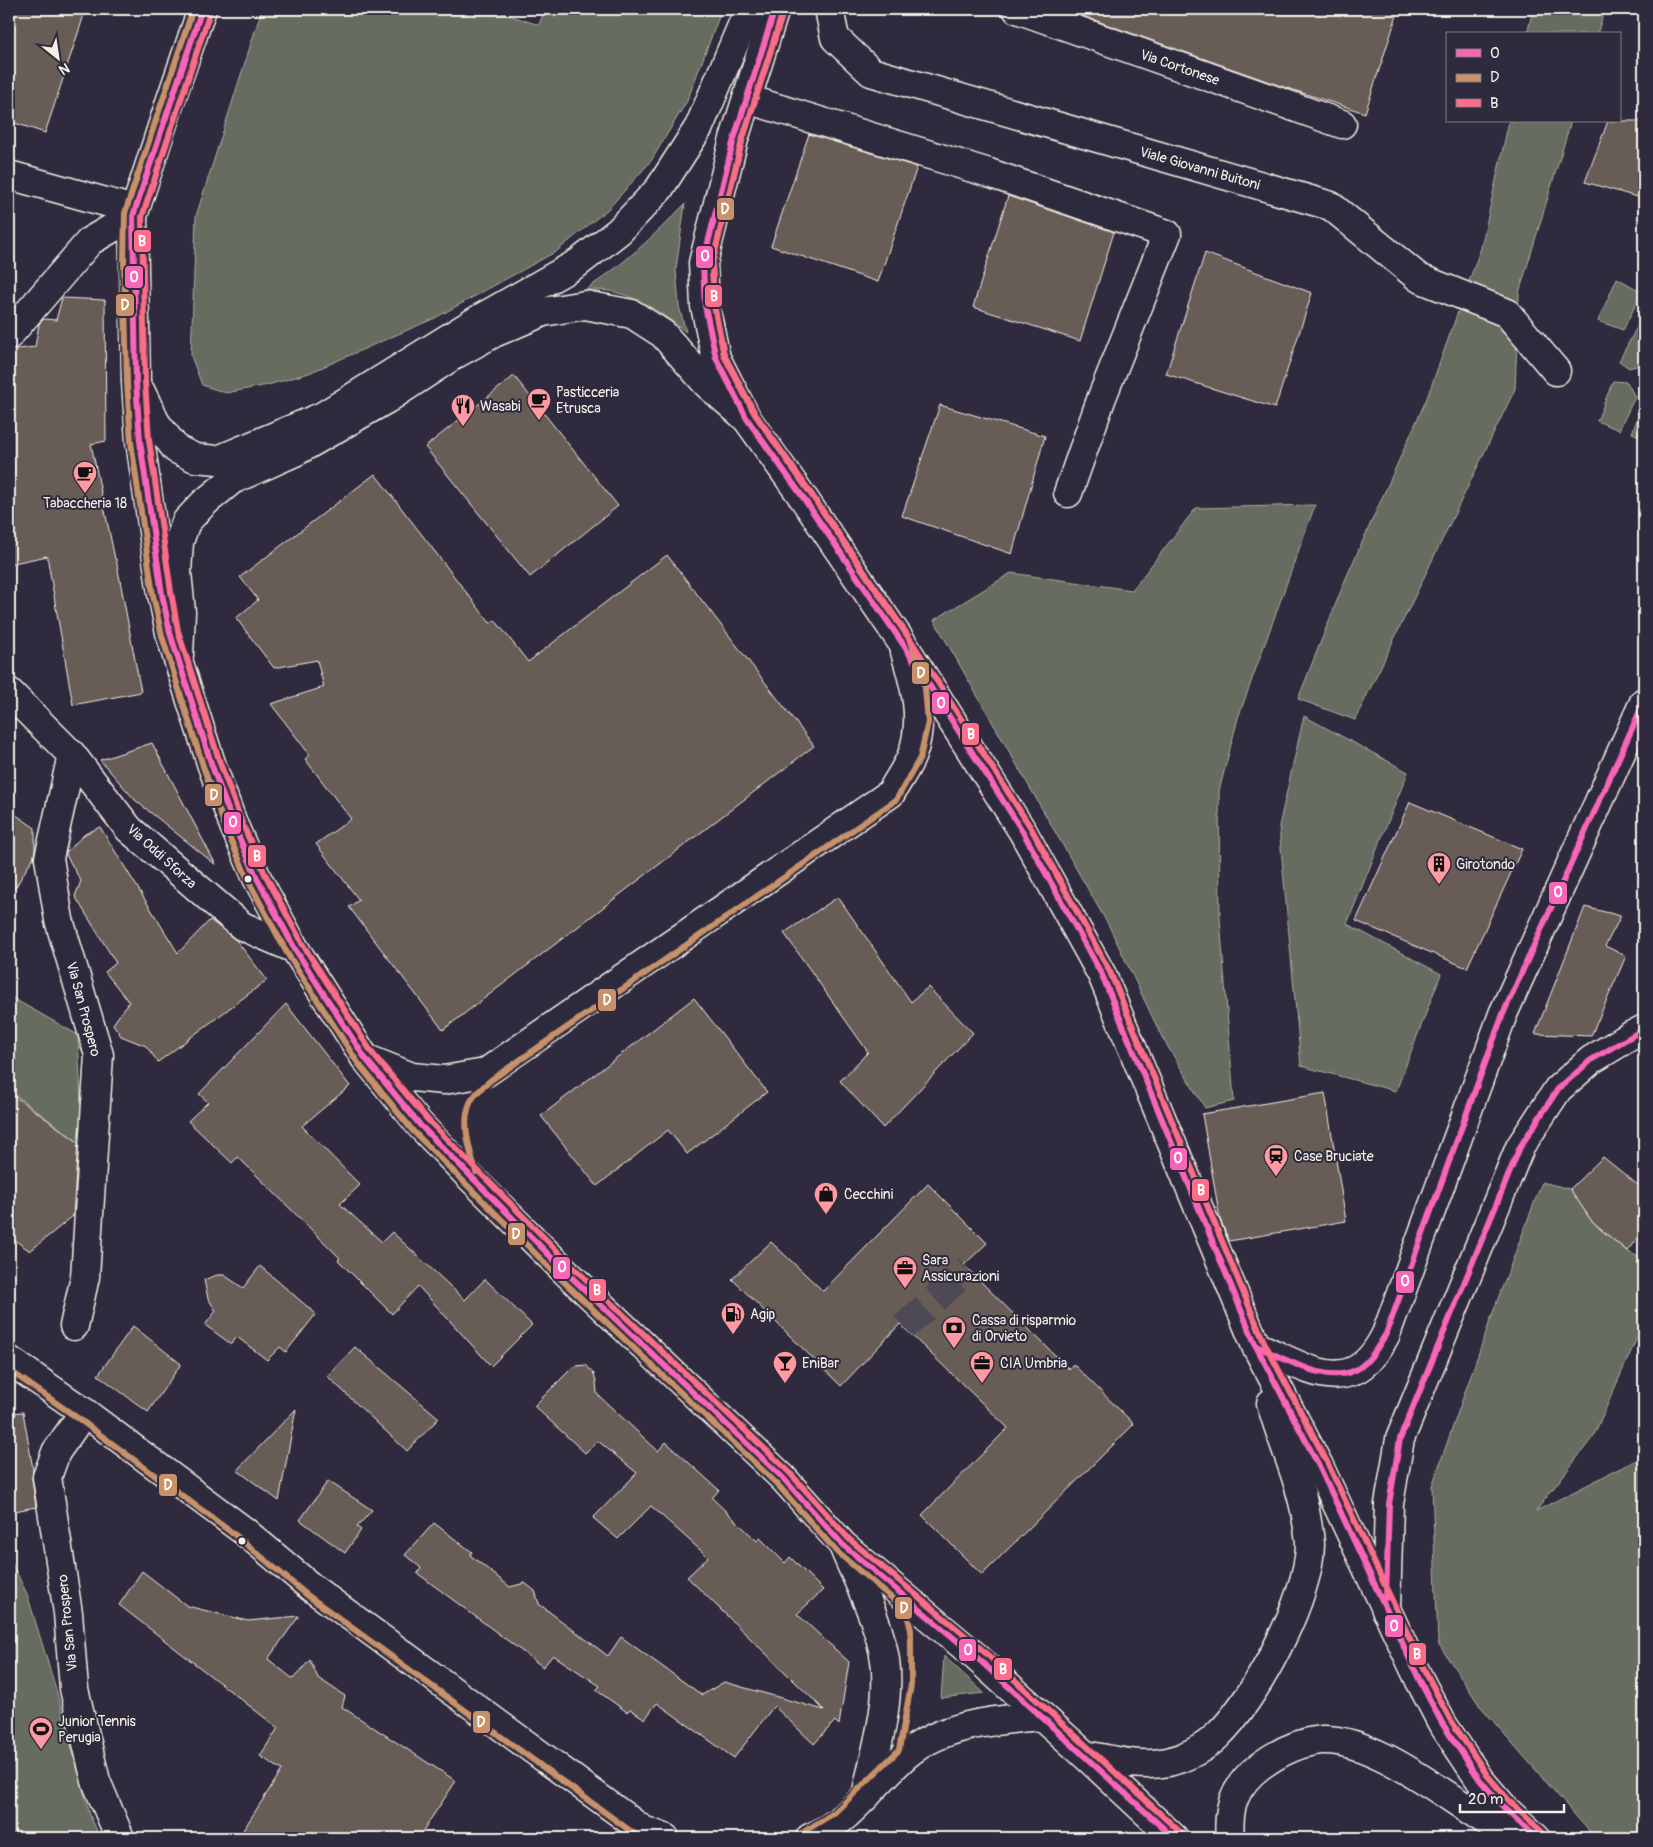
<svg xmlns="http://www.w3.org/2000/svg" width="1653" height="1847" font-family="Pangolin,sans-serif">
	<rect width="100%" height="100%" fill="#2f2a3d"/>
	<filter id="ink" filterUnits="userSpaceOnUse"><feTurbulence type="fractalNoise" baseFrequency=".02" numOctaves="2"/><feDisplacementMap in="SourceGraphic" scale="10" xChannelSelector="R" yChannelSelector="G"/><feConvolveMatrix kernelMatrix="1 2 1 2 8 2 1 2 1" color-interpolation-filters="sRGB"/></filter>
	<g filter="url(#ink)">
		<g fill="#666c5e" stroke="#adaea3">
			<polygon points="262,9 491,9 539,25 545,9 722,9 687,101 651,161 608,209 557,251 435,318 309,373 268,385 226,393 202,385 191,356 196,216"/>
			<polygon points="1533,9 1605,9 1597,34 1527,34"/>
			<polygon points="1509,121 1571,121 1519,293 1515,389 1355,720 1298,699 1346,578 1427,398 1481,248"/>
			<path d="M 685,204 L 676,269 L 679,306 L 686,332 C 663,314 638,296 609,291 C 602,290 593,290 585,290 C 623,265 653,237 685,204 Z"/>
			<polygon points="1617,278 1642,292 1623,330 1598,321"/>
			<polygon points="1637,327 1644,329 1644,364 1629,368 1619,361"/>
			<polygon points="1613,381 1627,382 1635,397 1619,430 1597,421"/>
			<polygon points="1643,403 1644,403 1644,438 1632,433"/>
			<polygon points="1315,505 1238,718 1219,791 1220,919 1234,1101 1205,1108 1162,1037 1109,926 934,620 1011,573 1132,590 1196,508"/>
			<polygon points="1304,716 1408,772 1347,924 1441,974 1396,1091 1301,1066 1279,826"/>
			<polygon points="9,996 78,1035 83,1146 9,1090"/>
			<polygon points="1542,1182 1570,1189 1593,1223 1627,1251 1644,1260 1644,1322 1593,1437 1536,1511 1644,1456 1644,1838 1595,1838 1480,1706 1438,1643 1432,1486 1496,1304"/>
			<polygon points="9,1557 27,1594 55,1686 90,1815 100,1838 9,1838"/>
			<polygon points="944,1656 984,1693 941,1698"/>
		</g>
		<g fill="#685b57" stroke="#f4f1e8">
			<polygon points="9,9 86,9 45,133 9,121"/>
			<polygon points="1063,9 1399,9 1365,113 1278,85"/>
			<polygon points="1608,121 1644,121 1644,199 1585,182"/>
			<polygon points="809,134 917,167 878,282 771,246"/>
			<polygon points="1008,196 1114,232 1080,341 973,307"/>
			<polygon points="1205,253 1312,293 1275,408 1166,374"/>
			<polygon points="62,298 105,300 106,441 91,444 115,559 116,559 141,692 73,705 47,556 9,564 9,350 35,347 39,324 44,319 56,320"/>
			<polygon points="514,376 618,506 530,577 425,447"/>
			<polygon points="940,405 1045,436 1012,554 902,516"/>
			<polygon points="375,474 490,623 495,620 528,662 667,555 814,746 443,1030 349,907 359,900 316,844 351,819 305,759 310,755 271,704 324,687 317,660 274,668 236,618 258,600 240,577"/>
			<polygon points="152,743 216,865 135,800 100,760"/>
			<polygon points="1410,802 1522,849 1467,968 1356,921"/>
			<polygon points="9,810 35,828 35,849 34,856 9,898"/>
			<polygon points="100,827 178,953 210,920 236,940 267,980 158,1062 146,1046 121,1036 113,1024 129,1002 105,972 116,963 75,896 81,881 66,855 66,852 85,834"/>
			<polygon points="838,897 911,1002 928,987 973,1033 883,1128 840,1081 868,1052 784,933"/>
			<polygon points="1585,907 1621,916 1605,946 1626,956 1591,1036 1535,1034"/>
			<polygon points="694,998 767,1092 687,1154 668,1130 597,1186 541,1116"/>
			<polygon points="286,1004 350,1086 302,1126 360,1185 340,1204 382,1242 392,1232 465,1300 485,1279 532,1325 491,1366 418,1286 392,1314 338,1260 340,1258 238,1157 232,1163 188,1121 208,1102 199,1094"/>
			<polygon points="9,1092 78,1142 73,1216 30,1251 9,1236"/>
			<polygon points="1325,1093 1346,1221 1229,1241 1220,1219 1202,1114"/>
			<polygon points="1603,1157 1644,1190 1644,1230 1627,1251 1593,1223 1570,1189"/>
			<polygon points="928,1184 987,1243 964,1265 1069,1369 1073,1364 1134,1424 982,1575 922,1515 1008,1428 900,1324 841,1386 732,1279 771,1242 823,1291"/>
			<polygon points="260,1266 316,1314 286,1352 280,1347 267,1360 237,1337 231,1344 205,1325 216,1311 208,1298 204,1280 217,1275 224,1275 243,1288"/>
			<polygon points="133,1326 181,1364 148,1412 98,1375"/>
			<polygon points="355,1347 439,1418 407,1451 327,1376"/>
			<polygon points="586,1365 594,1374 596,1381 597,1394 658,1451 666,1442 719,1490 712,1498 757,1541 760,1538 785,1563 790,1557 823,1590 797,1614 849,1662 839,1725 835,1721 814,1744 774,1706 734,1758 657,1703 645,1719 630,1709 627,1712 596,1690 600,1686 553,1655 543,1667 417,1573 421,1568 405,1555 434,1523 472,1552 470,1555 510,1587 525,1583 535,1591 539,1604 608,1656 621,1637 702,1695 724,1682 824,1710 687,1577 708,1557 651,1506 618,1539 593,1518 637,1473 598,1441 585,1453 534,1406 572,1368 577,1366"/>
			<polygon points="296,1409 279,1501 237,1470"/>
			<polygon points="23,1412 33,1469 32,1479 36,1507 9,1512 9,1413"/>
			<polygon points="328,1481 372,1510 357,1527 361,1530 345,1553 300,1520"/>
			<polygon points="142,1571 187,1606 248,1621 299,1616 268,1659 293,1679 310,1660 318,1678 345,1696 342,1707 456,1781 418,1838 238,1838 282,1770 260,1756 278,1728 119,1605"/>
		</g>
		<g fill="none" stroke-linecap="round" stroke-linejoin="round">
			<polyline stroke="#4d4857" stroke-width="28" stroke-dasharray="28 14" stroke-linecap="butt" points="904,1327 968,1269"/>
			<defs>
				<g id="street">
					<polyline points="829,9 835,38 871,72 1331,206 1419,278 1507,313 1556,371"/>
					<polyline points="1017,9 1342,124"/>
					<polyline points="747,99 989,173 1167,234 1102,397 1068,493"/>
					<polyline points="9,175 120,206 133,216 90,241 9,335"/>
					<polyline points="179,655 181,612 177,572 179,542 186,522 204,503 232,480 297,451 387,399 454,355 494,333 543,312 585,305 632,314 663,334 707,384 746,418"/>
					<polyline points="9,692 72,755 129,829 242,926 295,949"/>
					<polyline points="72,755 49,858 59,920 99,1055 85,1277 74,1326"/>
					<path d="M 365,1058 L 412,1077 L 444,1080 L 485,1073 L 891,793 C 897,781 907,768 912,755 C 925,720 915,686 905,652"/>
					<path d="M 1256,1346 C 1308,1368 1352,1403 1386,1334 L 1503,1014 L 1644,702"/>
					<polyline points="84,1412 56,1452 47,1477 68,1613 74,1689 96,1781 120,1838"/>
					<polyline points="1386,1610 1389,1504 1400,1439 1520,1147 1558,1089 1591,1060 1632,1035 1644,1029"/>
				</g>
				<g id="secondary">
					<polyline points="202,9 171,99 133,216 136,382 140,441 162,594 170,633 179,663 212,766 234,826 257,878 295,949 365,1058 420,1125 467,1174 567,1273 783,1478 843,1545 974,1655 1085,1755 1174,1838"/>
					<polyline points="775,9 734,139 703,263 705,306 716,358 747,419 802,496 903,644 1023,832 1102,975 1256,1346 1319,1466 1419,1679 1442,1723 1480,1780 1506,1810 1536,1838"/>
					<polyline points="141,392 156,423 176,449 195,458 218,460 323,416 481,318 578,263 619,231 659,189 699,127 749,9"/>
					<polyline points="9,1360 84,1412 244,1531 312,1588 643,1830 665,1838"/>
					<path d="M 844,1548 C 859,1584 879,1621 885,1660 C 891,1704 875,1752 866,1796"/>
					<path d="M 1085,1755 C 1112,1760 1141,1768 1168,1762 C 1185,1758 1205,1748 1217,1736 C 1256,1699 1309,1598 1310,1545 C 1310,1537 1308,1529 1307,1522 C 1301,1481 1282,1443 1271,1403"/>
					<path d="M 810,1838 C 850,1822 875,1782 906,1755 C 942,1724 996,1720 1041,1716"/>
					<path d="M 1230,1838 C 1227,1807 1235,1785 1260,1766 C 1279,1752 1299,1742 1322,1740 C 1377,1738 1450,1801 1497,1827 C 1506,1832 1516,1835 1525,1838"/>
				</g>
			</defs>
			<use href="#street" stroke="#f4f1e8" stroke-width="31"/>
			<use href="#secondary" stroke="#f4f1e8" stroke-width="31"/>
			<use href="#street" stroke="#2f2a3d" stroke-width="28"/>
			<use href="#secondary" stroke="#2f2a3d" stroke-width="28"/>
			<defs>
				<g id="bus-1">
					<polyline points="202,9 133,216 136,382 140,441 162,594 170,633 212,766 234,826 257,878 295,949 365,1058 420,1125 567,1273 783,1478 843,1545 974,1655 1174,1838"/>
					<polyline points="775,9 734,139 703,263 705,306 716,358 747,419 802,496 903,644 1023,832 1102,975 1256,1346 1319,1466 1419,1679 1442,1723 1480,1780 1506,1810 1536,1838"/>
					<path d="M 1256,1346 C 1284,1358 1330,1387 1359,1368 C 1372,1359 1378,1346 1386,1334 L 1503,1014 L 1644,702"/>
					<polyline points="1386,1598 1389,1504 1400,1439 1520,1147 1558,1089 1591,1060 1644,1029"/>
				</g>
				<g id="bus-2">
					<polyline points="193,9 125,213 124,263 127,382 131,442 153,595 162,636 204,769 226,829 249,882 287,953 358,1063 413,1131 561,1279 777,1484 836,1551 906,1610 911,1630 911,1685 899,1750 834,1813 805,1831"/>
					<path d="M 476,1172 C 470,1150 461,1125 470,1103 C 473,1095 484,1086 491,1080 L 896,800 L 920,758 L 928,722 L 925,688 L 911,641 L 809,491 L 755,414 L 724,355 L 714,305 L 712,264 L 742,141 L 783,12"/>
					<polyline points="9,1370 79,1419 239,1538 307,1595 640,1838"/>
				</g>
				<g id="bus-3">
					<polyline points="210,12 142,217 145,382 149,440 171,592 178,631 220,763 242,823 265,874 303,945 372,1053 427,1119 573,1267 789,1472 849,1539 980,1648 1180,1832"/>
					<polyline points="783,12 742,141 712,264 714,305 724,355 755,414 809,491 910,639 1031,828 1110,972 1264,1342 1327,1462 1427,1675 1450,1719 1487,1775 1512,1804 1542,1832"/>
				</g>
			</defs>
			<use href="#bus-1" stroke="#2f2a3d" stroke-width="10"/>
			<use href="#bus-2" stroke="#2f2a3d" stroke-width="10"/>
			<use href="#bus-3" stroke="#2f2a3d" stroke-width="10"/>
			<use href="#bus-1" stroke="#fa66b7" stroke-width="6"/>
			<use href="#bus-2" stroke="#c7916a" stroke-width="6"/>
			<use href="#bus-3" stroke="#fb6d88" stroke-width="6"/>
		</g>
	</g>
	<defs>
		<symbol id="cafe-pin" viewBox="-11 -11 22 30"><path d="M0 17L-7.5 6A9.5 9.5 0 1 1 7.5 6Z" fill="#ff9aa2" stroke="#2f2a3d"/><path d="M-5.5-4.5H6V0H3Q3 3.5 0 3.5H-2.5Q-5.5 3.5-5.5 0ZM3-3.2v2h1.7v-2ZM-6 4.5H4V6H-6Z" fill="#111"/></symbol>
		<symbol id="restaurant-pin" viewBox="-11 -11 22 30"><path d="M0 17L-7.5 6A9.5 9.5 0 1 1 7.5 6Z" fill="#ff9aa2" stroke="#2f2a3d"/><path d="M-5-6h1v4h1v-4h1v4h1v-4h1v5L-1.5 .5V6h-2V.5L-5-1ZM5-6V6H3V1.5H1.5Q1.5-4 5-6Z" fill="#111"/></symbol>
		<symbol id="building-pin" viewBox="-11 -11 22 30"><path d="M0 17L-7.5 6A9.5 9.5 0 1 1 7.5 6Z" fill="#ff9aa2" stroke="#2f2a3d"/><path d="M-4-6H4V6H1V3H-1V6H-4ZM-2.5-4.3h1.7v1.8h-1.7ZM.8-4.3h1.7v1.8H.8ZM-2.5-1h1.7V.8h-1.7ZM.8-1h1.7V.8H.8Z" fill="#111"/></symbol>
		<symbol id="station-pin" viewBox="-11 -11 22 30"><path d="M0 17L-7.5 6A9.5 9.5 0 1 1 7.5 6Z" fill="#ff9aa2" stroke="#2f2a3d"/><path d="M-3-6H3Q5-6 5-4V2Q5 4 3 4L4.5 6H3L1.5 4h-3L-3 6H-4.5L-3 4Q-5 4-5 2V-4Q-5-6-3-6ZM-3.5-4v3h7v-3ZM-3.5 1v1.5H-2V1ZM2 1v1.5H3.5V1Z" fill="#111"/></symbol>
		<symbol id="shop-pin" viewBox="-11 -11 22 30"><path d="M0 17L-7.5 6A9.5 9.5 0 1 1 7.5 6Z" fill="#ff9aa2" stroke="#2f2a3d"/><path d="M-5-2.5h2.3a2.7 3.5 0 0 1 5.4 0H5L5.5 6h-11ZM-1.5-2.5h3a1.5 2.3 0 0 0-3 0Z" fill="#111"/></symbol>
		<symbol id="office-pin" viewBox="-11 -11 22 30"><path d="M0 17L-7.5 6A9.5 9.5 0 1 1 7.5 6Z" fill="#ff9aa2" stroke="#2f2a3d"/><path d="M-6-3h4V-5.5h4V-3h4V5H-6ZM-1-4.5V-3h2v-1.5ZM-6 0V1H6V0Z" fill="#111"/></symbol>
		<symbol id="fuel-pin" viewBox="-11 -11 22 30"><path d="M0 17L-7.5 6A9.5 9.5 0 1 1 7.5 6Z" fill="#ff9aa2" stroke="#2f2a3d"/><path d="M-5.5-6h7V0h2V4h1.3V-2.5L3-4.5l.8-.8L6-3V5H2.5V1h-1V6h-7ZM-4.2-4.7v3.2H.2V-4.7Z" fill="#111"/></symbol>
		<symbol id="bank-pin" viewBox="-11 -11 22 30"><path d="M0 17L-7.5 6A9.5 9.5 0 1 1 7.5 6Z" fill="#ff9aa2" stroke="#2f2a3d"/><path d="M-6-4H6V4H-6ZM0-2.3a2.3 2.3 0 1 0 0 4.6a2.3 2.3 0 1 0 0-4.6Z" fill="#111"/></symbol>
		<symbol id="bar-pin" viewBox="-11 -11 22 30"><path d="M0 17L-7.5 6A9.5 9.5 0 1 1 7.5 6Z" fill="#ff9aa2" stroke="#2f2a3d"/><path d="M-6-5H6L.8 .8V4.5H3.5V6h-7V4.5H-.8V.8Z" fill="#111"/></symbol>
		<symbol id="stadium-pin" viewBox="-11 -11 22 30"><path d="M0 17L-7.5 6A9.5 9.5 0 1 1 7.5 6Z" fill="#ff9aa2" stroke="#2f2a3d"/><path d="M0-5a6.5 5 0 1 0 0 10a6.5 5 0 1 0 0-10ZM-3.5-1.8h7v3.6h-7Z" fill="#111"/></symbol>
	</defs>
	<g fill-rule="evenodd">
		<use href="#cafe-pin" x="525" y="386" width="28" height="38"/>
		<use href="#restaurant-pin" x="449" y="392" width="28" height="38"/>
		<use href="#cafe-pin" x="71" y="459" width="28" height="38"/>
		<use href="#building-pin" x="1425" y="850" width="28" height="38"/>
		<use href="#station-pin" x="1262" y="1142" width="28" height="38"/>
		<use href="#shop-pin" x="812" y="1180" width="28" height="38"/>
		<use href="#office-pin" x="891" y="1254" width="28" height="38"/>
		<use href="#fuel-pin" x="719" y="1300" width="28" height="38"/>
		<use href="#bank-pin" x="940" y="1314" width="28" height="38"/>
		<use href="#bar-pin" x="771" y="1349" width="28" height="38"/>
		<use href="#office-pin" x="968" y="1349" width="28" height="38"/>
		<use href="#stadium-pin" x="27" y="1715" width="28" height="38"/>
	</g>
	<g fill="#f4f1e8" stroke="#2f2a3d" stroke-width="2">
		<circle cx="248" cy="879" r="4.5"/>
		<circle cx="242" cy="1541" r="4.5"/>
	</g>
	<g text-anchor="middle" stroke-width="4" stroke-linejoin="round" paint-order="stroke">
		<g font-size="14" fill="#f4f1e8" stroke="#2f2a3d">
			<text transform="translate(1180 67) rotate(19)" y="5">Via Cortonese</text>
			<text transform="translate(1200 168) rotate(16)" y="5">Viale Giovanni Buitoni</text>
			<text transform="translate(162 856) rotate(42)" y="5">Via Oddi Sforza</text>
			<text transform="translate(84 1009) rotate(75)" y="5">Via San Prospero</text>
			<text transform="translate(67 1623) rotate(-96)" y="5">Via San Prospero</text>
		</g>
		<g font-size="14" fill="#f4f1e8" stroke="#2f2a3d" text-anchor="start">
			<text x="556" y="397">Pasticceria<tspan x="556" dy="16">Etrusca</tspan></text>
			<text x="480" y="411">Wasabi</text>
			<text x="85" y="508" text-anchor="middle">Tabaccheria 18</text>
			<text x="1456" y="869">Girotondo</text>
			<text x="1294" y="1161">Case Bruciate</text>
			<text x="844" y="1199">Cecchini</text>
			<text x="922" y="1265">Sara<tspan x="922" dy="16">Assicurazioni</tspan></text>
			<text x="750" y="1319">Agip</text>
			<text x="972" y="1325">Cassa di risparmio<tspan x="972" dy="16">di Orvieto</tspan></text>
			<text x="802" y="1368">EniBar</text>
			<text x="1000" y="1368">CIA Umbria</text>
			<text x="58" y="1726">Junior Tennis<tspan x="58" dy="16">Perugia</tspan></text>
		</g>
	</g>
	<g stroke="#2f2a3d" stroke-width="2">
		<rect x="716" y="197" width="19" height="24" rx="5" fill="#c7916a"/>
		<rect x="133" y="229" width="19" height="24" rx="5" fill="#fb6d88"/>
		<rect x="695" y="245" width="19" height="24" rx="5" fill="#fa66b7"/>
		<rect x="124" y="265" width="20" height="24" rx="5" fill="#fa66b7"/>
		<rect x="704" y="284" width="19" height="24" rx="5" fill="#fb6d88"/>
		<rect x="115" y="293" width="20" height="24" rx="5" fill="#c7916a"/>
		<rect x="911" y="661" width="19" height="24" rx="5" fill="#c7916a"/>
		<rect x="931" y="691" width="19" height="24" rx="5" fill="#fa66b7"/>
		<rect x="961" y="722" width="19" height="24" rx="5" fill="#fb6d88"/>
		<rect x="204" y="783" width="19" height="24" rx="5" fill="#c7916a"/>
		<rect x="223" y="811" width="19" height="24" rx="5" fill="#fa66b7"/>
		<rect x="247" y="844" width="20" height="24" rx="5" fill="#fb6d88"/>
		<rect x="1548" y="881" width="20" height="24" rx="5" fill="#fa66b7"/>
		<rect x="597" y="988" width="20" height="24" rx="5" fill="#c7916a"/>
		<rect x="1169" y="1147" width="19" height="24" rx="5" fill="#fa66b7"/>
		<rect x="1191" y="1178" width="19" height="24" rx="5" fill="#fb6d88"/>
		<rect x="507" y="1222" width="19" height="24" rx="5" fill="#c7916a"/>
		<rect x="552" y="1256" width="19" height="24" rx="5" fill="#fa66b7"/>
		<rect x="1395" y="1270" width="20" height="24" rx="5" fill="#fa66b7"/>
		<rect x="588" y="1278" width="19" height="24" rx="5" fill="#fb6d88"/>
		<rect x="158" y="1473" width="20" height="24" rx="5" fill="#c7916a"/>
		<rect x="894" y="1596" width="19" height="24" rx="5" fill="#c7916a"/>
		<rect x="1384" y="1614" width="20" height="24" rx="5" fill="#fa66b7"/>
		<rect x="958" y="1638" width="19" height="24" rx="5" fill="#fa66b7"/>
		<rect x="1408" y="1642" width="19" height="24" rx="5" fill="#fb6d88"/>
		<rect x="993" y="1657" width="20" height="24" rx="5" fill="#fb6d88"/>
		<rect x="472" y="1710" width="19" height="24" rx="5" fill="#c7916a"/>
	</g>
	<g font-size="14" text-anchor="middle" font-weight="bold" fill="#fff">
		<text x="725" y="214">D</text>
		<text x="142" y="246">B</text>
		<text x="705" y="261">O</text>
		<text x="134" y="282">O</text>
		<text x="714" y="301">B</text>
		<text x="125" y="310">D</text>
		<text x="921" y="678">D</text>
		<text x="941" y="708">O</text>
		<text x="971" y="739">B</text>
		<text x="214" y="800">D</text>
		<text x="233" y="827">O</text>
		<text x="257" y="861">B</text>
		<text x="1558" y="897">O</text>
		<text x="607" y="1005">D</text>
		<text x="1178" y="1163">O</text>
		<text x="1201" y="1195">B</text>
		<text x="516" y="1239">D</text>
		<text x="562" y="1272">O</text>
		<text x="1405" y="1286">O</text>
		<text x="597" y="1295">B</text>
		<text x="168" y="1490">D</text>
		<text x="904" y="1613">D</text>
		<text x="1394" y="1631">O</text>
		<text x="968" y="1655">O</text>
		<text x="1417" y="1659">B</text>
		<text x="1003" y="1674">B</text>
		<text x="481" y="1727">D</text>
	</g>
	<rect width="1653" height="1847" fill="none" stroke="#2f2a3d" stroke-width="30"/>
	<rect x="15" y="15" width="1623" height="1817" fill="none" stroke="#f4f1e8" stroke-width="2" filter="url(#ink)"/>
	<rect x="1446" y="32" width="175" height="90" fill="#2f2a3d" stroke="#7e7a81"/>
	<rect x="1456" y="49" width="25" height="8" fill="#fa66b7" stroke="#7e7a81"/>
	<text x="1490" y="58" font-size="15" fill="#f4f1e8">O</text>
	<rect x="1456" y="74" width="25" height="8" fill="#c7916a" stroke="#7e7a81"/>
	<text x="1490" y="82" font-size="15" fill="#f4f1e8">D</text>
	<rect x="1456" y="99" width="25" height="8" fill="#fb6d88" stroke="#7e7a81"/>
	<text x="1490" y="108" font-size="15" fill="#f4f1e8">B</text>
	<g transform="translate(58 58) rotate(150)" stroke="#2f2a3d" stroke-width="4" paint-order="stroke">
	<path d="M0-4L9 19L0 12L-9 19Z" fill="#f4f1e8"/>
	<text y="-8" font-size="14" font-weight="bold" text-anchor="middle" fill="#f4f1e8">N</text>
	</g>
	<path d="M1460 1804v8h104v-8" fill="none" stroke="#f4f1e8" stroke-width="2.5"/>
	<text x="1468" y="1804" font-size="15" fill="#f4f1e8" stroke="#2f2a3d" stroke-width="4" paint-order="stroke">20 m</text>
</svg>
